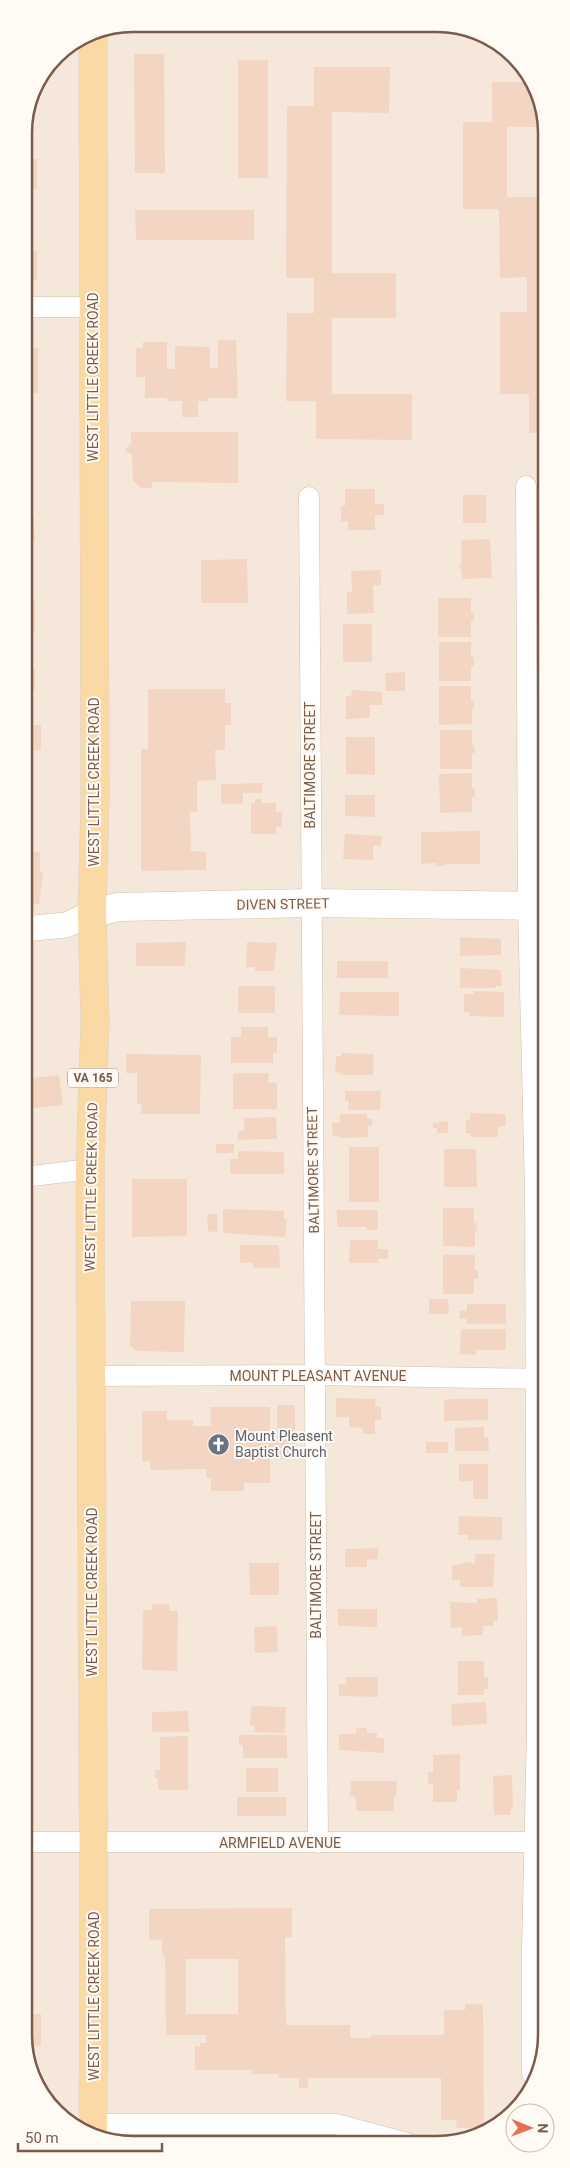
<svg xmlns="http://www.w3.org/2000/svg" width="570" height="2168" font-family="Roboto,sans-serif">
	<rect width="100%" height="100%" fill="#fdf6ec"/>
	<polygon fill="#f5e8da" points="134,24 458,26 514,56 545,119 546,2041 519,2107 491,2130 451,2143 112,2142 51,2107 25,2049 24,127 35,85 56,56 92,32"/>
	<g fill="#f3d5c3" fill-rule="evenodd">
		<polygon points="134,54 164,54 165,173 135,173"/>
		<rect x="238" y="60" width="30" height="118"/>
		<polygon points="314,67 390,67 389,113 332,112 332,273 396,273 396,318 332,318 332,394 412,394 412,440 316,439 316,401 286,401 287,313 314,313 314,278 286,278 287,106 314,106"/>
		<polygon points="492,82 527,82 545,119 545,127 507,127 507,197 545,197 545,433 529,433 529,394 500,394 500,312 527,312 527,277 500,278 499,209 463,209 463,122 492,122"/>
		<polygon points="29,109 33,109 33,141 24,141 24,127"/>
		<rect x="24" y="159" width="13" height="30"/>
		<polygon points="135,210 254,210 254,240 136,240"/>
		<polygon points="24,246 26,246 26,251 37,251 37,280 24,280"/>
		<polygon points="218,340 236,340 238,398 208,398 208,401 198,401 198,417 182,417 182,401 167,401 167,398 145,398 145,377 136,377 136,348 143,348 143,342 167,342 167,369 175,369 175,346 210,347 210,368 218,368"/>
		<rect x="24" y="348" width="14" height="45"/>
		<polygon points="131,432 238,432 238,483 152,482 152,488 141,488 133,481 132,455 125,450 131,443"/>
		<polygon points="345,489 375,489 375,504 384,504 384,515 375,515 375,530 348,530 348,521 341,522 341,506 345,506"/>
		<rect x="463" y="495" width="23" height="28"/>
		<polygon points="24,512 30,513 34,516 35,542 24,542"/>
		<polygon points="490,539 492,578 462,579 462,570 459,568 462,561 461,540"/>
		<polygon points="247,559 248,603 201,603 201,560"/>
		<polygon points="381,570 381,585 373,585 374,613 347,614 347,592 352,592 351,571"/>
		<polygon points="438,598 471,598 471,613 474,613 474,621 471,621 471,637 438,637"/>
		<rect x="24" y="600" width="11" height="31"/>
		<rect x="343" y="624" width="29" height="38"/>
		<polygon points="439,642 471,642 471,657 474,657 474,666 471,666 471,681 439,681"/>
		<rect x="24" y="668" width="11" height="22"/>
		<polygon points="405,672 405,691 386,691 385,673"/>
		<polygon points="439,686 471,686 471,701 474,701 474,709 472,709 472,724 439,725"/>
		<polygon points="148,689 225,689 225,703 231,703 231,725 225,725 225,750 215,750 216,780 197,781 197,812 190,812 191,851 206,852 206,870 141,871 141,749 148,749"/>
		<polygon points="352,690 382,692 382,705 370,705 370,718 346,719 346,696 351,696"/>
		<polygon points="24,725 41,725 41,750 24,751"/>
		<polygon points="440,730 472,730 472,745 474,745 475,753 472,753 472,769 440,769"/>
		<polygon points="346,737 375,737 375,775 346,774"/>
		<polygon points="472,773 472,788 475,789 475,797 472,797 472,812 440,813 439,774"/>
		<polygon points="262,783 262,793 243,793 243,804 221,804 221,784"/>
		<polygon points="345,795 375,795 375,817 345,816"/>
		<polygon points="255,799 261,799 261,803 276,803 276,812 282,812 282,827 276,827 276,834 251,834 251,803 255,803"/>
		<polygon points="480,831 480,864 445,864 445,866 436,866 436,863 421,864 421,832"/>
		<polygon points="345,834 382,836 381,846 373,845 373,860 343,859"/>
		<polygon points="24,852 40,852 40,872 43,872 39,904 24,904"/>
		<polygon points="460,937 501,939 501,955 460,956"/>
		<polygon points="186,942 185,966 136,966 136,943"/>
		<polygon points="247,942 277,943 274,971 255,971 255,967 246,967"/>
		<rect x="337" y="961" width="51" height="17"/>
		<polygon points="460,968 501,970 502,986 496,986 496,988 460,988"/>
		<rect x="238" y="986" width="37" height="27"/>
		<polygon points="474,991 504,992 504,1017 469,1016 469,1012 464,1012 464,994 474,994"/>
		<polygon points="340,992 399,992 399,1016 339,1015"/>
		<polygon points="241,1027 268,1027 268,1037 277,1037 277,1053 273,1053 273,1063 231,1063 231,1037 241,1037"/>
		<polygon points="341,1053 374,1054 373,1075 341,1075 341,1073 335,1072 336,1056 341,1056"/>
		<polygon points="126,1054 201,1055 200,1114 141,1114 142,1104 137,1104 137,1073 126,1073"/>
		<polygon points="241,1073 269,1073 268,1083 277,1083 277,1109 233,1109 233,1074"/>
		<polygon points="59,1075 63,1105 24,1109 24,1079"/>
		<polygon points="345,1091 381,1091 380,1110 348,1110 349,1101 345,1101"/>
		<polygon points="470,1113 505,1114 506,1126 498,1127 498,1137 470,1137 471,1133 466,1133 466,1120 470,1120"/>
		<polygon points="340,1114 367,1114 367,1119 372,1119 372,1126 368,1126 368,1137 340,1138 339,1136 333,1136 332,1123 340,1123"/>
		<polygon points="276,1117 277,1139 238,1140 238,1131 244,1131 244,1118"/>
		<polygon points="448,1121 448,1133 437,1133 437,1128 433,1128 433,1123"/>
		<rect x="216" y="1144" width="18" height="9"/>
		<rect x="349" y="1147" width="30" height="55"/>
		<polygon points="444,1149 476,1149 477,1187 444,1187"/>
		<polygon points="238,1151 284,1152 284,1174 230,1174 230,1159 238,1159"/>
		<polygon points="132,1179 187,1179 187,1236 132,1237"/>
		<polygon points="443,1208 474,1208 474,1223 477,1223 477,1231 475,1231 475,1247 443,1246"/>
		<polygon points="223,1209 284,1211 284,1219 287,1219 285,1237 223,1233"/>
		<polygon points="337,1210 378,1210 378,1230 366,1230 366,1227 337,1227"/>
		<polygon points="207,1214 217,1214 218,1231 208,1232"/>
		<polygon points="350,1240 378,1240 378,1249 388,1249 388,1259 378,1259 378,1263 349,1263"/>
		<polygon points="240,1245 279,1245 280,1268 253,1268 253,1263 240,1263"/>
		<polygon points="443,1255 475,1255 475,1270 478,1271 478,1279 474,1279 474,1294 443,1294"/>
		<polygon points="429,1299 448,1299 449,1314 429,1314"/>
		<polygon points="131,1301 185,1301 184,1352 137,1351 130,1346"/>
		<polygon points="467,1304 506,1304 506,1324 467,1324 467,1319 460,1319 459,1311 467,1311"/>
		<polygon points="461,1329 506,1329 506,1350 476,1350 476,1355 460,1354"/>
		<polygon points="336,1398 376,1399 375,1407 381,1407 381,1420 375,1420 375,1434 363,1434 363,1428 349,1427 349,1417 336,1417"/>
		<polygon points="452,1399 488,1399 488,1420 444,1421 444,1400"/>
		<polygon points="277,1405 295,1405 295,1458 277,1459 277,1448 270,1448 270,1483 244,1483 244,1491 211,1491 211,1478 206,1478 206,1469 150,1470 150,1461 142,1462 142,1411 167,1411 167,1420 193,1420 193,1426 211,1426 210,1407 270,1407 270,1440 277,1440"/>
		<polygon points="484,1427 484,1437 488,1437 489,1451 455,1451 455,1428"/>
		<rect x="426" y="1442" width="22" height="11"/>
		<polygon points="459,1464 488,1464 488,1499 473,1499 473,1481 459,1481"/>
		<polygon points="459,1516 502,1517 502,1540 468,1540 468,1535 458,1535"/>
		<polygon points="378,1548 378,1559 367,1560 367,1567 345,1567 345,1549"/>
		<polygon points="475,1554 495,1554 493,1587 460,1587 460,1580 452,1580 452,1565 460,1565 462,1563 468,1562 475,1564"/>
		<polygon points="249,1563 279,1563 279,1595 250,1595"/>
		<polygon points="497,1598 498,1621 493,1621 494,1626 483,1626 483,1635 462,1636 462,1627 451,1628 450,1602 477,1603 477,1599"/>
		<polygon points="152,1604 169,1604 169,1611 178,1611 177,1671 142,1670 143,1610 152,1610"/>
		<polygon points="338,1609 377,1609 377,1627 338,1626"/>
		<polygon points="277,1626 278,1652 255,1653 254,1627"/>
		<polygon points="458,1661 484,1661 484,1677 488,1677 488,1689 484,1689 484,1695 458,1695"/>
		<polygon points="346,1677 378,1677 378,1697 339,1696 339,1684 346,1684"/>
		<polygon points="486,1702 487,1724 452,1726 451,1704"/>
		<polygon points="251,1706 286,1707 285,1733 254,1732 255,1726 250,1725"/>
		<polygon points="188,1711 189,1732 152,1732 152,1712"/>
		<polygon points="356,1728 367,1728 367,1733 377,1733 377,1738 384,1738 384,1753 339,1750 339,1734 356,1734"/>
		<polygon points="239,1735 287,1735 287,1758 243,1758 243,1745 239,1745"/>
		<polygon points="188,1736 188,1790 158,1790 158,1778 155,1778 155,1770 160,1770 160,1737"/>
		<polygon points="460,1754 460,1790 457,1790 457,1802 433,1802 433,1784 428,1784 428,1772 433,1772 433,1755"/>
		<rect x="246" y="1768" width="32" height="24"/>
		<polygon points="512,1775 513,1810 510,1809 511,1815 494,1815 493,1776"/>
		<polygon points="351,1781 397,1781 396,1796 394,1796 394,1811 357,1811 355,1796 350,1796"/>
		<rect x="237" y="1797" width="49" height="19"/>
		<path d="M 292,1908 L 292,1937 L 285,1937 L 286,2025 L 350,2025 L 350,2038 L 371,2038 L 371,2035 L 444,2035 L 444,2010 L 465,2010 L 465,2004 L 483,2004 L 484,2128 L 461,2128 L 456,2127 L 457,2120 L 441,2120 L 441,2078 L 308,2078 L 308,2088 L 299,2088 L 299,2078 L 278,2078 L 279,2074 L 252,2074 L 252,2070 L 195,2070 L 195,2046 L 200,2047 L 200,2043 L 206,2043 L 206,2035 L 166,2035 L 165,1955 L 162,1955 L 162,1940 L 149,1940 L 149,1909 ZM 186,1959 L 238,1959 L 238,2014 L 186,2014 Z"/>
		<rect x="25" y="2014" width="16" height="32"/>
	</g>
	<g fill="none" stroke-linecap="round" stroke-linejoin="round">
		<defs>
			<g id="minor">
				<polyline points="24,307 93,307"/>
				<polyline points="526,486 528,906 535,1191 537,1729 532,1951 532,2074"/>
				<polyline points="309,497 318,1843"/>
				<polyline points="24,1177 90,1169"/>
				<polyline points="91,1376 315,1375 546,1379"/>
				<polyline points="25,1842 534,1842"/>
				<polyline points="93,2124 336,2124 407,2143"/>
			</g>
			<polyline id="tertiary" points="24,929 66,925 92,913"/>
			<polyline id="secondary" points="92,913 118,907 310,903 546,906"/>
			<polyline id="primary" points="93,32 95,799 92,913 95,1022 90,1169 94,1945 93,2131"/>
		</defs>
		<use href="#minor" stroke="#d1beb0" stroke-width="21"/>
		<use href="#tertiary" stroke="#d1beb0" stroke-width="26"/>
		<use href="#secondary" stroke="#d6c0b0" stroke-width="29"/>
		<use href="#primary" stroke="#dad1cd" stroke-width="29"/>
		<use href="#minor" stroke="#fff" stroke-width="20"/>
		<use href="#tertiary" stroke="#fff" stroke-width="25"/>
		<use href="#secondary" stroke="#fff" stroke-width="28"/>
		<use href="#primary" stroke="#fbd9a5" stroke-width="28"/>
	</g>
	<defs>
		<symbol id="church-disc" viewBox="-11 -11 22 22"><circle r="9.5" fill="#6b7280" stroke="#fffaf3"/><path d="M-1.2-6h2.4v3.5h3.3v2.4h-3.3V6h-2.4V-.1h-3.3v-2.4h3.3Z" fill="#fff"/></symbol>
	</defs>
	<g fill-rule="evenodd">
		<use href="#church-disc" x="206" y="1432" width="25" height="25"/>
	</g>
	<g text-anchor="middle" stroke-width="4" stroke-linejoin="round" paint-order="stroke">
		<rect fill="#fffaf3" stroke="#a28b7f" stroke-width="1" x="68" y="1068.5" width="50" height="19" rx="4"/>
		<g font-size="12" font-weight="bold" fill="#7a5c4d">
			<text x="93" y="1082">VA 165</text>
		</g>
		<g font-size="14" fill="#7a5c4d" stroke="#fffaf3">
			<text transform="translate(93 377) rotate(-90)" y="5">WEST LITTLE CREEK ROAD</text>
			<text transform="translate(310 765) rotate(-90)" y="5">BALTIMORE STREET</text>
			<text transform="translate(94 782) rotate(-90)" y="5">WEST LITTLE CREEK ROAD</text>
			<text transform="translate(283 904) rotate(-1)" y="5">DIVEN STREET</text>
			<text transform="translate(313 1170) rotate(-91)" y="5">BALTIMORE STREET</text>
			<text transform="translate(91 1187) rotate(-89)" y="5">WEST LITTLE CREEK ROAD</text>
			<text x="318" y="1381">MOUNT PLEASANT AVENUE</text>
			<text transform="translate(316 1575) rotate(-90)" y="5">BALTIMORE STREET</text>
			<text transform="translate(92 1592) rotate(-90)" y="5">WEST LITTLE CREEK ROAD</text>
			<text x="280" y="1848">ARMFIELD AVENUE</text>
			<text transform="translate(94 1996) rotate(-90)" y="5">WEST LITTLE CREEK ROAD</text>
		</g>
		<g font-size="14" fill="#5b616d" stroke="#fffaf3" text-anchor="start">
			<text x="235" y="1441">Mount Pleasent<tspan x="235" dy="16">Baptist Church</tspan></text>
		</g>
	</g>
	<path d="M0 0H570V2168H0ZM133 32H437A101 101 0 0 1 538 133V2035A101 101 0 0 1 437 2136H133A101 101 0 0 1 32 2035V133A101 101 0 0 1 133 32Z" fill="#fffaf3" fill-rule="evenodd"/>
	<path fill="none" stroke="#7a5c4d" stroke-width="2.5" d="M133 32H437A101 101 0 0 1 538 133V2035A101 101 0 0 1 437 2136H133A101 101 0 0 1 32 2035V133A101 101 0 0 1 133 32Z"/>
	<g transform="translate(530 2128) rotate(91)"><circle r="24" fill="#fffaf3" stroke="#cabbb1"/>
	<path d="M0-4L9 19L0 12L-9 19Z" fill="#e76f51"/>
	<text y="-8" font-size="14" font-weight="bold" text-anchor="middle" fill="#7a5c4d">N</text>
	</g>
	<path d="M18 2143v8h144v-8" fill="none" stroke="#7a5c4d" stroke-width="2.5"/>
	<text x="25" y="2143" font-size="15" fill="#7a5c4d" stroke="#fffaf3" stroke-width="4" paint-order="stroke">50 m</text>
</svg>
